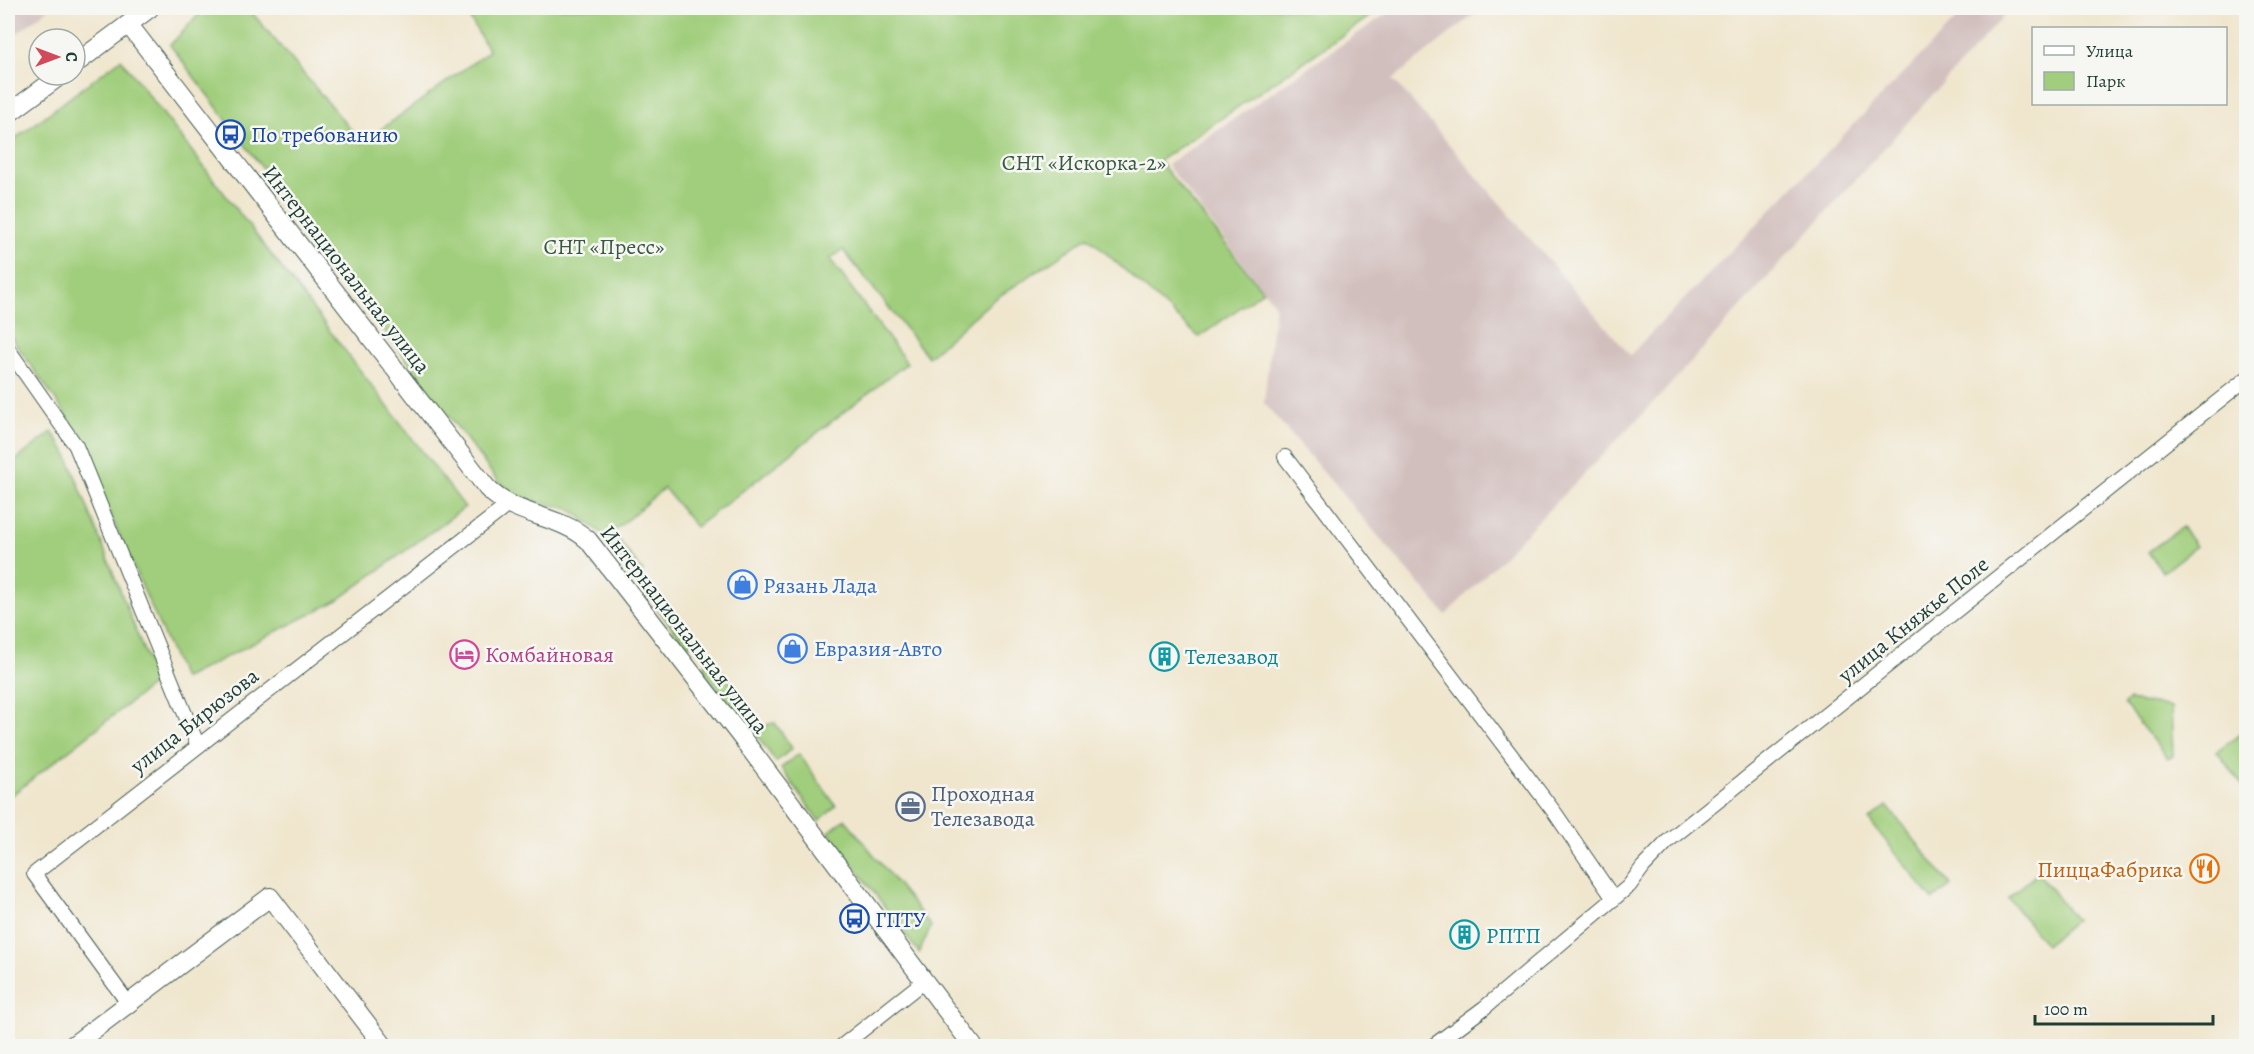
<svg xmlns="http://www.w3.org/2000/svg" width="2254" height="1054" font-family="Alegreya,serif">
	<rect width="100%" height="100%" fill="#f6f6f2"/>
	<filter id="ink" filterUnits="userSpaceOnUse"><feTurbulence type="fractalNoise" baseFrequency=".0167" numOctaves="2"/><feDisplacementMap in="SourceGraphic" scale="12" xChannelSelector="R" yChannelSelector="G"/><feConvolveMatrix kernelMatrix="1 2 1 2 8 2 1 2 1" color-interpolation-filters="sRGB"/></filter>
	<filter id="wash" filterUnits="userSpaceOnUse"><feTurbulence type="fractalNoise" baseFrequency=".008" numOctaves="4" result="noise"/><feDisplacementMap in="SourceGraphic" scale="24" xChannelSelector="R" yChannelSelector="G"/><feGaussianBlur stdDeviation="1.35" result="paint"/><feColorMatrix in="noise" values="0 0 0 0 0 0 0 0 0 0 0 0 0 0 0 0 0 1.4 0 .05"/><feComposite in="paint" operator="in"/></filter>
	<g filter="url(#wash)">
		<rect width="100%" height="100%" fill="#f0e6ce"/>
		<g fill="#d1bfbe">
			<polygon points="8,8 50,8 8,40"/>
			<polygon points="1395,8 1482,8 1393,79 1630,355 1967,8 2011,8 1661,395 1446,615 1264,403 1275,305 1167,165"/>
		</g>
		<g fill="#a0ce7c" stroke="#608658" stroke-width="1.5">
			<polygon points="205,8 248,8 362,143 489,51 464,8 1382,8 1159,161 1263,291 1199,337 1088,237 992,301 928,357 843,250 830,259 907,363 696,527 664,488 607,537 568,508 536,502 515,494 497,480 170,45"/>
			<polygon points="121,59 465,507 338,600 183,679 67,416 8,333 8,144"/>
			<polygon points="52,432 66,452 156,682 8,798 8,466"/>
			<polygon points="2182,527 2196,546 2163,572 2148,552"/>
			<polygon points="616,536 643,572 640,576 633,576 609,540"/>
			<polygon points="660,598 665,600 693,638 693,643 690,645 685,644 656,607 656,601"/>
			<polygon points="711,656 752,713 748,718 737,716 704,670 707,658"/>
			<polygon points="2129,700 2171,707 2173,756 2168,759 2124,704"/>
			<path d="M 775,723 L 792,748 L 776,762 L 758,737 C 761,727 766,724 775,723 Z"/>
			<polygon points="2244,731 2246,735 2246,790 2217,752"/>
			<polygon points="799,754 836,806 819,821 781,768"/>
			<polygon points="1887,806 1951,885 1933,900 1869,820"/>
			<polygon points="845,819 931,926 919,953 829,832"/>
			<polygon points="2038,873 2076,920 2046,945 2008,898"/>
		</g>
	</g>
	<g filter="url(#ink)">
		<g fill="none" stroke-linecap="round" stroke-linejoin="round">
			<defs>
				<g id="street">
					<polyline points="8,349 76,446 198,746"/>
					<polyline points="1285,457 1555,813 1614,899"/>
					<polyline points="128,1003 34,874 508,505"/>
					<polyline points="842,1046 924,981"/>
					<polyline points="1433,1046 1484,1008 1629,886 1643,867 1669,840 2246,379"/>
				</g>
				<g id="secondary">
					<path d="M 129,25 L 487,488 C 515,517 559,514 588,540 L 739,734 L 973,1046"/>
					<polyline points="75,64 150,8"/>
					<polyline points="8,114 61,75"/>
					<polyline points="72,1046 270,897 384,1046"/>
				</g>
			</defs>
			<use href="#street" stroke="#3e564b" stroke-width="16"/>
			<use href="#secondary" stroke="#3e564b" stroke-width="20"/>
			<use href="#street" stroke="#fff" stroke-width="14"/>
			<use href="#secondary" stroke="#fff" stroke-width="18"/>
		</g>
	</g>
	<defs>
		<symbol id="bus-ring" viewBox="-11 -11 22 22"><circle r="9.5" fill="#f6f6f2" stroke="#1a4fb4" stroke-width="1.5"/><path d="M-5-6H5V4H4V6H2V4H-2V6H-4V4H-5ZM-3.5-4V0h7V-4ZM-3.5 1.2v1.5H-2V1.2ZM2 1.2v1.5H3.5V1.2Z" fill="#1a4fb4"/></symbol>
		<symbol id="shop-ring" viewBox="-11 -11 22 22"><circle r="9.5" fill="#f6f6f2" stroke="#3f7fe0" stroke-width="1.5"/><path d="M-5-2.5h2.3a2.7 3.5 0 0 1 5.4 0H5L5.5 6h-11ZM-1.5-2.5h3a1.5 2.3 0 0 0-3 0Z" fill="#3f7fe0"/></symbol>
		<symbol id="hotel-ring" viewBox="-11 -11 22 22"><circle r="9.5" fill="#f6f6f2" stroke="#d1479c" stroke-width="1.5"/><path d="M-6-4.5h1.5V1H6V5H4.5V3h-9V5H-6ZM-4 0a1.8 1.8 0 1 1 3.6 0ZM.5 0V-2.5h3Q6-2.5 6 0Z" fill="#d1479c"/></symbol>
		<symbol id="building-ring" viewBox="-11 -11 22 22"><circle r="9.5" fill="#f6f6f2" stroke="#0f9aa8" stroke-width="1.5"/><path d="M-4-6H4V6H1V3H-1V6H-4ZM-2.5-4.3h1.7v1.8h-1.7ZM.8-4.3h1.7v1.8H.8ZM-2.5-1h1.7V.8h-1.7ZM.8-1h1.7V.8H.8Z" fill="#0f9aa8"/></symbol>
		<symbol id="office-ring" viewBox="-11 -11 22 22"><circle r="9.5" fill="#f6f6f2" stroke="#5c6f8a" stroke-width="1.5"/><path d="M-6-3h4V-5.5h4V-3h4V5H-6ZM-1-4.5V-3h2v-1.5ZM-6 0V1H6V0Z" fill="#5c6f8a"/></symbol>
		<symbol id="restaurant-ring" viewBox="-11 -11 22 22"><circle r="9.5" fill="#f6f6f2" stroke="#e8710a" stroke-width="1.5"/><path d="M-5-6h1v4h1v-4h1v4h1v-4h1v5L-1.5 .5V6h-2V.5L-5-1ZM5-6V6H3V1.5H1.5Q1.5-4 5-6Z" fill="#e8710a"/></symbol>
	</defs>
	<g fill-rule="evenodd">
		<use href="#bus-ring" x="214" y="118" width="33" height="33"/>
		<use href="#shop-ring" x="726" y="568" width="33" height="33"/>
		<use href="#shop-ring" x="776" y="632" width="33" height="33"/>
		<use href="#hotel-ring" x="448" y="638" width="33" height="33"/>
		<use href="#building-ring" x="1148" y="640" width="33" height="33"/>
		<use href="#office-ring" x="894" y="790" width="33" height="33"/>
		<use href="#restaurant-ring" x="2188" y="852" width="33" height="33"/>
		<use href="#bus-ring" x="838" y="902" width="33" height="33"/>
		<use href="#building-ring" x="1448" y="918" width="33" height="33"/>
	</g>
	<g text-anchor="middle" stroke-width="5" stroke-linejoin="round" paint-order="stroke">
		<g font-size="22" fill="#164399" stroke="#f6f6f2" text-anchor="start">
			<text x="251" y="142">По требованию</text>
			<text x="875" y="927">ГПТУ</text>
		</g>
		<g font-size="22" fill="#395a42" stroke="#f6f6f2">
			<text x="1084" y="170">СНТ «Искорка-2»</text>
			<text x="604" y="254">СНТ «Пресс»</text>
		</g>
		<g font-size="22" fill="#1f3d34" stroke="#f6f6f2">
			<text transform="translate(347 269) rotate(52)" y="8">Интернациональная улица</text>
			<text transform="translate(1913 619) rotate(-39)" y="8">улица Княжье Поле</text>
			<text transform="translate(685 629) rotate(52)" y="8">Интернациональная улица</text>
			<text transform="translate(194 720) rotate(-38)" y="8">улица Бирюзова</text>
		</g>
		<g font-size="22" fill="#366cbe" stroke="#f6f6f2" text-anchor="start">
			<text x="763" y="593">Рязань Лада</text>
			<text x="814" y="656">Евразия-Авто</text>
		</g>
		<g font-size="22" fill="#b23c85" stroke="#f6f6f2" text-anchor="start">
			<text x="485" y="662">Комбайновая</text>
		</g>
		<g font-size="22" fill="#0d838f" stroke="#f6f6f2" text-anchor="start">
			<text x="1185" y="664">Телезавод</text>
			<text x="1486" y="943">РПТП</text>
		</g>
		<g font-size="22" fill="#4e5e75" stroke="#f6f6f2" text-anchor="start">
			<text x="931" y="801">Проходная<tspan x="931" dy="25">Телезавода</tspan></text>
		</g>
		<g font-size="22" fill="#c56008" stroke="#f6f6f2" text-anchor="end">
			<text x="2183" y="877">ПиццаФабрика</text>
		</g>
	</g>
	<rect width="2254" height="1054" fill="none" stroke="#f6f6f2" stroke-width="30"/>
	<rect x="2032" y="27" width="195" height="78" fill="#f6f6f2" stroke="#a0aca6" stroke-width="1.5"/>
	<rect x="2044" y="46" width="30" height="9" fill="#ffffff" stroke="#a0aca6" stroke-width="1.5"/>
	<text x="2086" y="57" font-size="18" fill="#1f3d34">Улица</text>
	<rect x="2044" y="72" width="30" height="18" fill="#a0ce7c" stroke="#a0aca6" stroke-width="1.5"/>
	<text x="2086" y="87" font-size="18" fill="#1f3d34">Парк</text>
	<g transform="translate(57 57) rotate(90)"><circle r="28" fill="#f6f6f2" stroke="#a0aca6" stroke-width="1.5"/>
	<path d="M0-4.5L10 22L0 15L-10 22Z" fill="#d1495b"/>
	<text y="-9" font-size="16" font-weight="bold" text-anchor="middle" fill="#1f3d34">С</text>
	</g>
	<path d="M2035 1015v9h178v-9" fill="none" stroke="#1f3d34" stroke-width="3"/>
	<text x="2044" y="1015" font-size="18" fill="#1f3d34" stroke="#f6f6f2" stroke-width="4.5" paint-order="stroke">100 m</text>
</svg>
